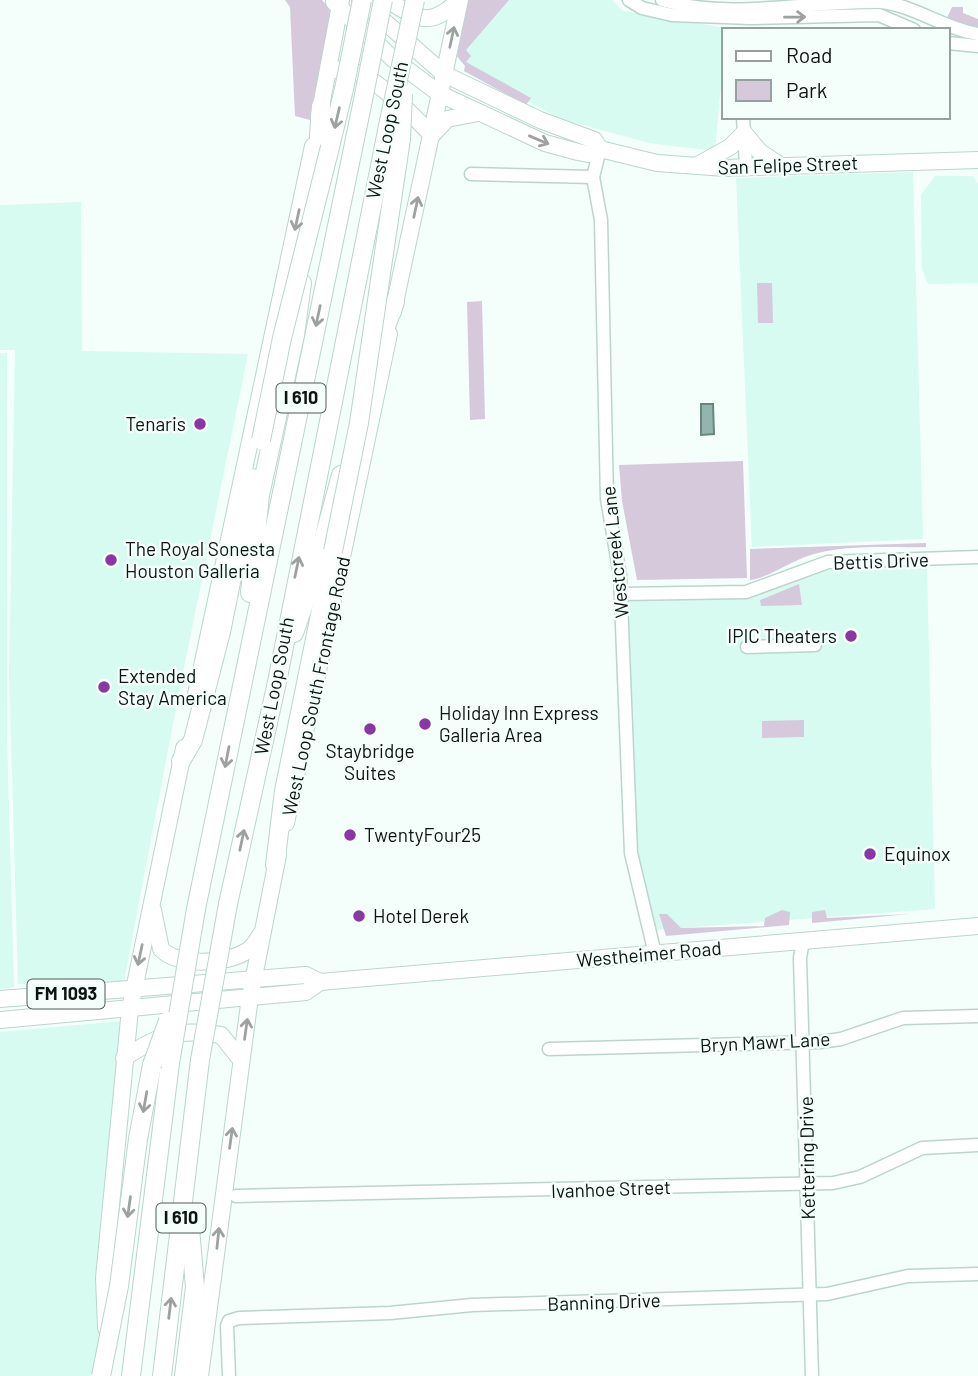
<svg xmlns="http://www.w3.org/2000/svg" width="978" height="1376" font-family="Barlow,sans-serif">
	<rect width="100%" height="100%" fill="#f4fefb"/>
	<g fill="#d7fbf1">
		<polygon points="509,0 612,0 623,11 726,28 715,151 649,143 561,119 469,70 461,51"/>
		<polygon points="913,172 923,539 752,547 736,178"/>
		<polygon points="935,176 973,176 978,184 978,283 928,284 922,269 921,195"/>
		<polygon points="81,202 82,351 248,354 181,682 124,981 18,984 9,673 15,350 0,350 0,205"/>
		<polygon points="0,353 7,353 7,735 14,987 0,989"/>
		<polygon points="927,568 935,909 654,930 634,847 626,596 754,593 799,575 827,570"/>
		<polygon points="123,1021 98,1272 100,1340 93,1376 0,1376 0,1032"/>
	</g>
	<g fill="#d6c9db">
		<polygon points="285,0 322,0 331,10 310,120 295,116 290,7"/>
		<polygon points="467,0 509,0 466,50 471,56 466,62 531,98 526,105 464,71 465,66 455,54"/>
		<polygon points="952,7 963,7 963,13 978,19 978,28 946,20"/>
		<polygon points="772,283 773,323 758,323 757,283"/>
		<polygon points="482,301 485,419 470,420 467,302"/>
		<polygon points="743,461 747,578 637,580 622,501 619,465"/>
		<path d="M 926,543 L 926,547 C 889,548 847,544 811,555 C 790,561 773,576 750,580 L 750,549 Z"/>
		<polygon points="799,584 802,605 761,606 760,600"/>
		<polygon points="804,720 804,737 762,738 762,721"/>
		<polygon points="782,910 790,912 789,925 666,936 659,914 667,914 681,928 764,926 765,918"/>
		<polygon points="825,910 827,918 910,914 812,923 812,912"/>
	</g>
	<polygon fill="#92b6ad" stroke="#6a857e" stroke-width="2" points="701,404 713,404 714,434 701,435"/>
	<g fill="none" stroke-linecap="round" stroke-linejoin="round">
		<defs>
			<g id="minor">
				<polyline points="629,0 642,8 672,15 750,18 879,15 914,30"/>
				<path d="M 662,0 C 733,21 809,0 881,2 C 913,5 945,29 978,34"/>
				<polyline points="948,43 978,46"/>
				<polyline points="743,117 746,166"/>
				<polyline points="600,149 593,177 601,220 607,499 620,575 631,853 655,954"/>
				<polyline points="471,174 593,177"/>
				<polyline points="621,594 746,592 828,562 978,557"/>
				<polyline points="747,647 815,645"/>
				<polyline points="803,941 800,958 812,1376"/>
				<polyline points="549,1049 820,1042 841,1039 903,1018 978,1016"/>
				<polyline points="236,1196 833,1183 860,1177 922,1148 978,1145"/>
				<polyline points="229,1376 227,1326 229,1321 239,1318 390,1313 472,1305 827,1294 908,1276 978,1274"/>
			</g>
			<g id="major">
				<polyline points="360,0 444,74 540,120 594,140 600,149"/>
				<path d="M 387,0 C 419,19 429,29 459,0"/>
				<polyline points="334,2 393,59 440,94 545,143 578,152 588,154 600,149 657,163 725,168 978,160"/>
				<path d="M 336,70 C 362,60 414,117 432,135"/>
				<polyline points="319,117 341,0"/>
				<polyline points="432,135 447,119 478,113"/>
				<polyline points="696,166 730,147 744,133 760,152 781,166"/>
				<polyline points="393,312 460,0"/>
				<polyline points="195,699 313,146"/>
				<polyline points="286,823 389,334"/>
				<path d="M 153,910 L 161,949 C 179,967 226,964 247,951 C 254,947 257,940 261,934"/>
				<polyline points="0,999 306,975 320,982 978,926"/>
				<polyline points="0,1020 306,992 320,982"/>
				<path d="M 124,1058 C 160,1034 177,1028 221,1035 L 241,1060"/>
				<polyline points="106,1328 104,1278 130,1009 184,748"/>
				<polyline points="200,1376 250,997 278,855"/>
			</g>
			<g id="highway">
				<polyline points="330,147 344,89"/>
				<polyline points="316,182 321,106"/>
				<polyline points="384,253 401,139"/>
				<polyline points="371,367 395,302"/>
				<polyline points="250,593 260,495 295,335 302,283"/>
				<polyline points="294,633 313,578 341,475"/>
				<polyline points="181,761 193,740 221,632 252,478"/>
				<polyline points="275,865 284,791 333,551"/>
				<polyline points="228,904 277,682 388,126"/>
				<polyline points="196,909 362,105"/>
				<polyline points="138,1139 152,1065"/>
				<polyline points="131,1376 170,1063"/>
				<polyline points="162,1376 200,1060"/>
				<polyline points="184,1376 195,1287 189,1216"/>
			</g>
		</defs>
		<use href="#minor" stroke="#bbd5ce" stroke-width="15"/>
		<use href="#major" stroke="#bbd5ce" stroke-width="18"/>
		<use href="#highway" stroke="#bbd5ce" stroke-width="20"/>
		<use href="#minor" stroke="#fff" stroke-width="12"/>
		<use href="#major" stroke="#fff" stroke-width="16"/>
		<use href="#highway" stroke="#fff" stroke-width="18"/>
		<defs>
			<g id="highway-bridge">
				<polyline points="344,89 362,0"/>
				<polyline points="362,105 383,0"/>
				<polyline points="388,126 415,0"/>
				<polyline points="401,139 403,94"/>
				<polyline points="261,440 282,338 330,147"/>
				<polyline points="333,551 359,423 384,253"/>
				<polyline points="200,1060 228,904"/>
				<polyline points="170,1063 196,909"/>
				<polyline points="152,1065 168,1021"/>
				<polyline points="101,1376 119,1286 138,1139"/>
			</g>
		</defs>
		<use href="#highway-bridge" stroke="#bbd5ce" stroke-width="20" stroke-linecap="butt"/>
		<use href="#highway-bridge" stroke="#fff" stroke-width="18"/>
	</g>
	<defs><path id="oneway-shaft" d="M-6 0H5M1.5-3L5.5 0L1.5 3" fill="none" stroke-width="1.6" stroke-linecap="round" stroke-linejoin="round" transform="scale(1.75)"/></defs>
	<g stroke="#9da1a0">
		<use href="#oneway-shaft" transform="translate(795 17) rotate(-1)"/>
		<use href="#oneway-shaft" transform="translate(452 37) rotate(-78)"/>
		<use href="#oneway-shaft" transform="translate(337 118) rotate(103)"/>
		<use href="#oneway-shaft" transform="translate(539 140) rotate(23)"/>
		<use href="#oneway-shaft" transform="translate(416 207) rotate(-78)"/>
		<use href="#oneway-shaft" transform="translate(297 220) rotate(102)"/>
		<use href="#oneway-shaft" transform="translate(318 316) rotate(102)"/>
		<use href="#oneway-shaft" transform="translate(297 567) rotate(-78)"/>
		<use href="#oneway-shaft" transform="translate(227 757) rotate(101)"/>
		<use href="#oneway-shaft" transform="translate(242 840) rotate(-78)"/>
		<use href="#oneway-shaft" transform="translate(140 955) rotate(102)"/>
		<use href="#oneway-shaft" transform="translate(246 1029) rotate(-82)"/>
		<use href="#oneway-shaft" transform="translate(145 1102) rotate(100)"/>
		<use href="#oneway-shaft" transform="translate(231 1138) rotate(-82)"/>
		<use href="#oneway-shaft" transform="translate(129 1207) rotate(98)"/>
		<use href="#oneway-shaft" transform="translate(218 1238) rotate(-84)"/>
		<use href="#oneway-shaft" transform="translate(170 1308) rotate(-83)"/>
	</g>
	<g fill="#8a36a4" stroke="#f4fefb" stroke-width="2.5">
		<circle cx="200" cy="424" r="7"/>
		<circle cx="111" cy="560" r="7"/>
		<circle cx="851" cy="636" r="7"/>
		<circle cx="104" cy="687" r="7"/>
		<circle cx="425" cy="724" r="7"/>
		<circle cx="370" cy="729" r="7"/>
		<circle cx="350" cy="835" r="7"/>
		<circle cx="870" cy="854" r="7"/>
		<circle cx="359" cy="916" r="7"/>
	</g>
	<g text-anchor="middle" stroke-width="5" stroke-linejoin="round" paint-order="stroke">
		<g fill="#f4fefb" stroke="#515a58" stroke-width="2">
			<rect x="276.5" y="383.5" width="49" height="29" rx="5"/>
			<rect x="27.5" y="979.5" width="77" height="29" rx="5"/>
			<rect x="156.5" y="1203.5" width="49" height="29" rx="5"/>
		</g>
		<g font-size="18" font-weight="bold" fill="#0b1412">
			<text x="301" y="404">I 610</text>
			<text x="66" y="1000">FM 1093</text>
			<text x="181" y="1224">I 610</text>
		</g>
		<g font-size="19" fill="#0b1412" stroke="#f4fefb">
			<text transform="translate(387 130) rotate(-78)" y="7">West Loop South</text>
			<text transform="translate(788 165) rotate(-2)" y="7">San Felipe Street</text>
			<text transform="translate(615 552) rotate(-96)" y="7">Westcreek Lane</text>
			<text transform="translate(881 561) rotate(-2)" y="7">Bettis Drive</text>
			<text transform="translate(274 686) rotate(-79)" y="7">West Loop South</text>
			<text transform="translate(316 686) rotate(-78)" y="7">West Loop South Frontage Road</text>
			<text transform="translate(649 954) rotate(-5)" y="7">Westheimer Road</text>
			<text transform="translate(765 1042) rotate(-3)" y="7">Bryn Mawr Lane</text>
			<text transform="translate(807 1158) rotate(-91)" y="7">Kettering Drive</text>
			<text transform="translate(611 1189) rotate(-2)" y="7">Ivanhoe Street</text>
			<text transform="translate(604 1302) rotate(-2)" y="7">Banning Drive</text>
		</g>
		<g font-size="19" fill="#0b1412" stroke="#f4fefb" text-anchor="start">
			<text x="186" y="431" text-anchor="end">Tenaris</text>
			<text x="125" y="556">The Royal Sonesta<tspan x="125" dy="22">Houston Galleria</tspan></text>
			<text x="837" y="643" text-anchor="end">IPIC Theaters</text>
			<text x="118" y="683">Extended<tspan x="118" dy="22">Stay America</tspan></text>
			<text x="439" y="720">Holiday Inn Express<tspan x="439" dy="22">Galleria Area</tspan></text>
			<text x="370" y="758" text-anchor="middle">Staybridge<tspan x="370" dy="22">Suites</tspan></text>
			<text x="364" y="842">TwentyFour25</text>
			<text x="884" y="861">Equinox</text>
			<text x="373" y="923">Hotel Derek</text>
		</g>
	</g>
	<rect x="722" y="28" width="228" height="91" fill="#f4fefb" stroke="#97a09e" stroke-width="2"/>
	<rect x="736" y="51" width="35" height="10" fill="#ffffff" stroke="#97a09e" stroke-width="2"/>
	<text x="786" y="63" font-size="21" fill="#0b1412">Road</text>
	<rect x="736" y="80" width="35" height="21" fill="#d6c9db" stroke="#97a09e" stroke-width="2"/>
	<text x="786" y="98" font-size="21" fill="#0b1412">Park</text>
</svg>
